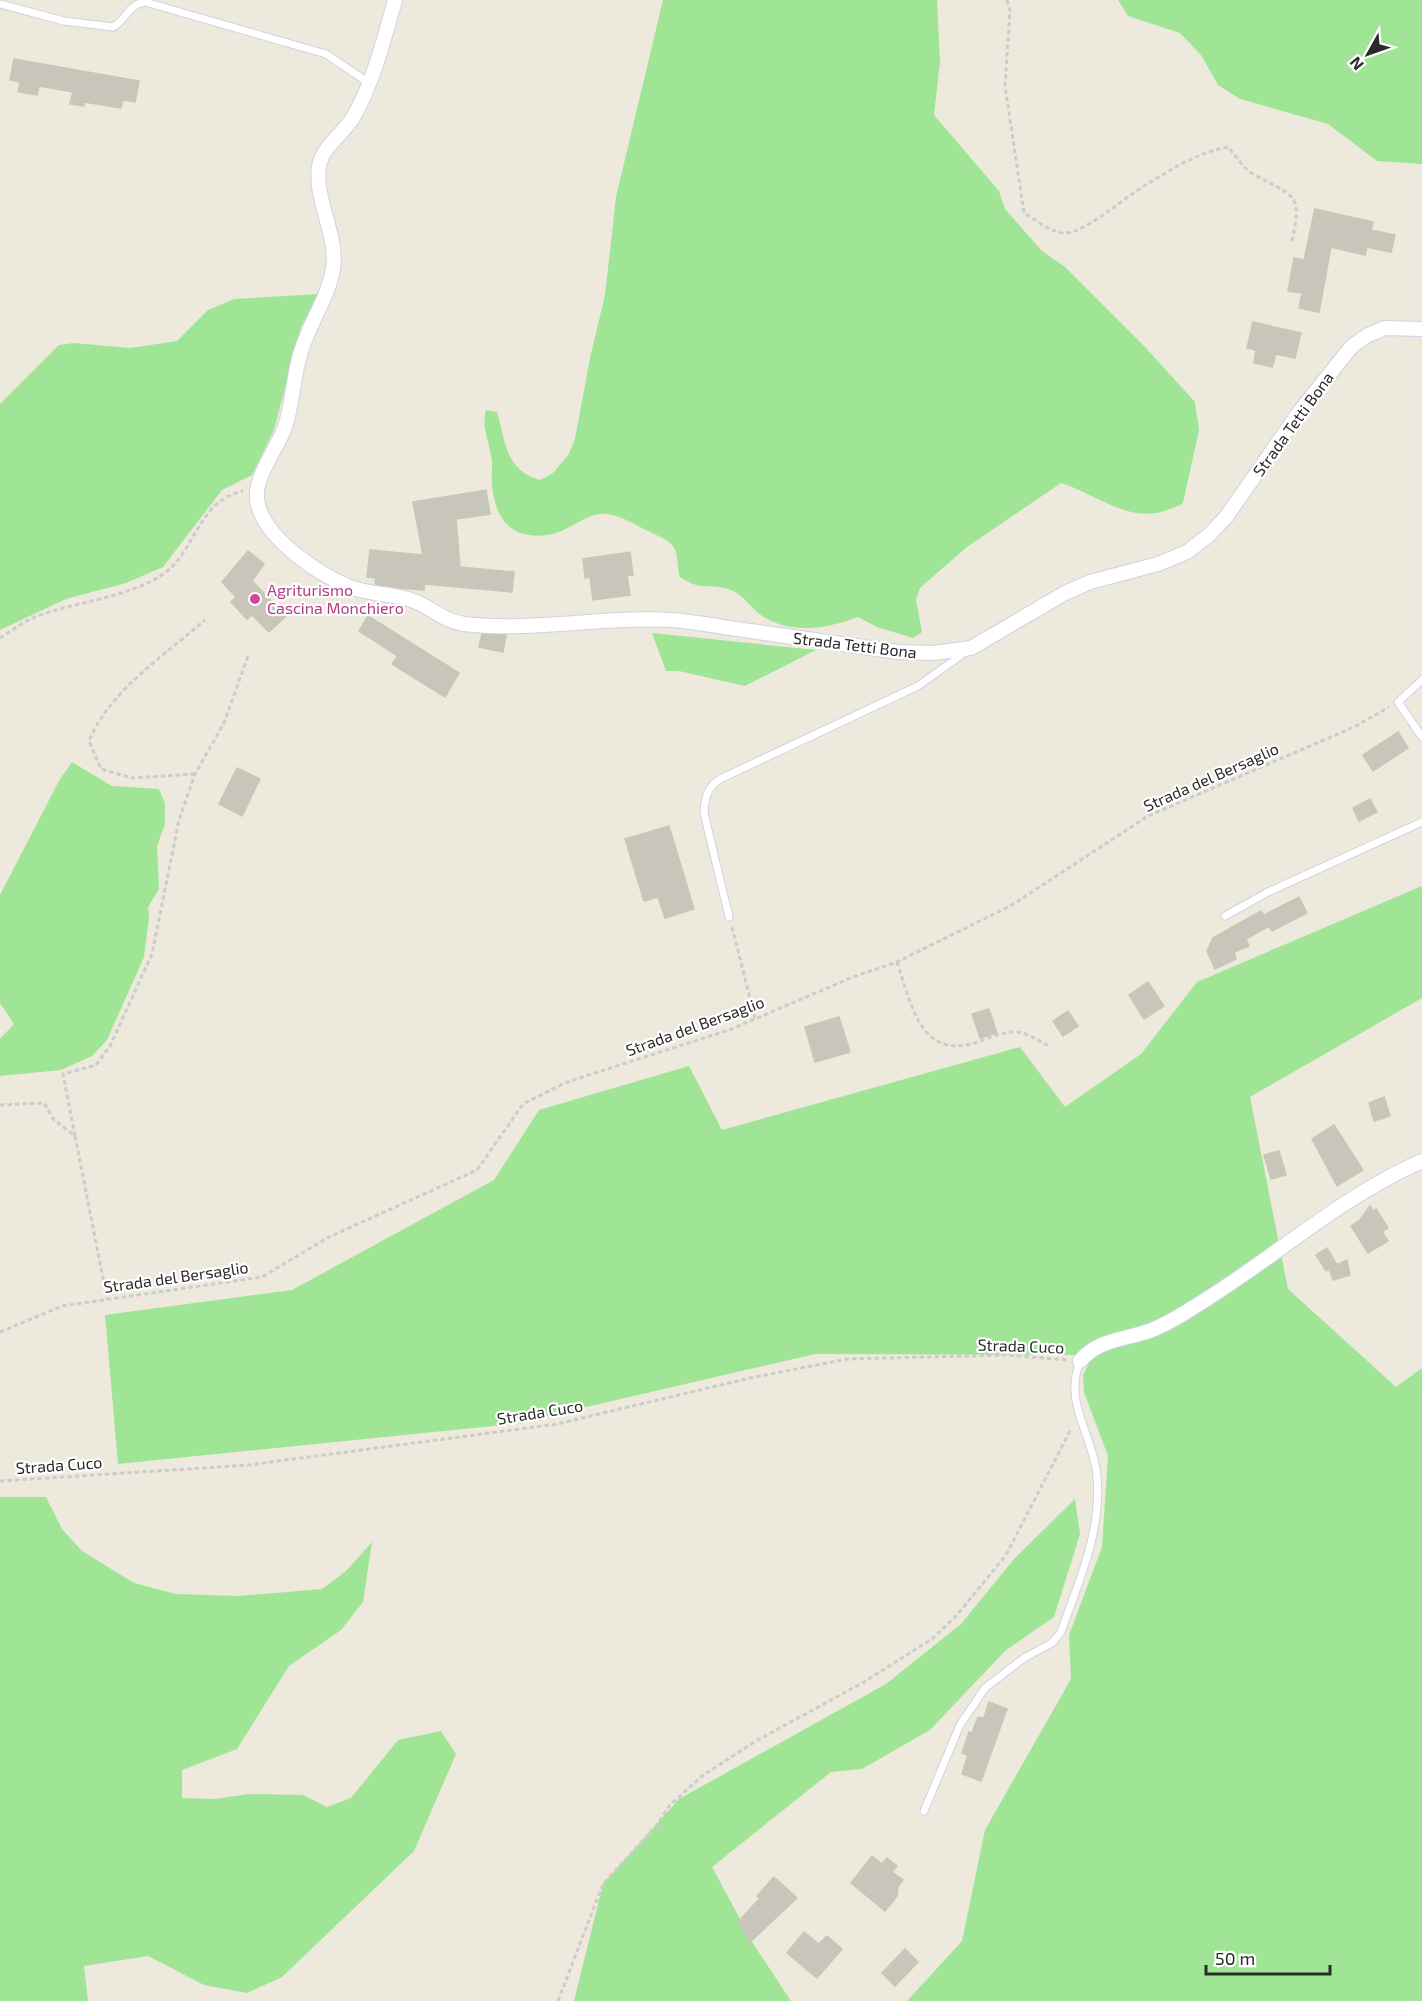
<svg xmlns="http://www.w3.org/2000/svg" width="1422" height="2001" font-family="'Exo 2',sans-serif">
	<rect width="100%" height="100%" fill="#ede9dc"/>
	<g fill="#a0e596">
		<path d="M 663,0 L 937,0 L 940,62 L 934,115 L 999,191 L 1005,209 L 1042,251 L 1065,267 L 1144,346 L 1195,402 L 1199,430 L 1183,503 C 1134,531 1105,497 1061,483 L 967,547 L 920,588 L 916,600 L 922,632 L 913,638 L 877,627 L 858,617 C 829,628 793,635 764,617 C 751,609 743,593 728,589 C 708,583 702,592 680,577 C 677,569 678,557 675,550 C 671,539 655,535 646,530 C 632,523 615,512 599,514 C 582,517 569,530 553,534 C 504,544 490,509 492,468 C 493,448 480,428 486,410 L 497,412 C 506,442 505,470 540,480 L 553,473 L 569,454 L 575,439 L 590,358 L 605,295 L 616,197 Z"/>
		<polygon points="1118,0 1422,0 1422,164 1377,161 1328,124 1240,99 1218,85 1201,55 1180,33 1128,16"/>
		<polygon points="319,294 301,327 274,430 252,475 222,490 163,567 126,583 66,599 0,630 0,404 59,345 74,343 130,348 177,341 208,310 234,299"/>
		<polygon points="652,633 816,650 745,686 679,671 666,671"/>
		<polygon points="72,762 112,786 159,789 165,804 165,824 157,846 159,889 148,907 149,918 144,957 107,1040 92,1056 61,1070 0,1076 0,1039 14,1024 0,1003 0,895 60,779"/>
		<polygon points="1422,886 1422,998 1250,1097 1288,1289 1396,1387 1422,1368 1422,2001 907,2001 962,1941 985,1830 1071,1679 1069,1635 1102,1547 1108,1456 1084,1392 1083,1375 1093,1355 815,1354 513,1424 118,1464 105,1315 292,1290 494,1180 539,1110 689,1066 722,1130 1020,1047 1065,1107 1141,1054 1197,982"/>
		<polygon points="0,1497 46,1497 62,1529 82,1551 134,1583 176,1594 239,1596 322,1589 346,1571 372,1542 363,1602 341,1630 289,1666 237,1749 182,1770 182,1798 215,1799 249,1794 303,1795 327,1807 351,1798 398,1740 441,1731 456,1754 414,1851 282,1977 247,1993 204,1985 148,1956 84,1966 88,2001 0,2001"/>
		<polygon points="1075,1499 1080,1534 1054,1617 1005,1651 930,1730 862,1769 831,1772 712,1867 754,1945 791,2001 574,2001 603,1884 679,1799 886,1684 961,1624 1014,1559"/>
	</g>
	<g fill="#c8c6bb" stroke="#c8c6b5" stroke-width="1.5">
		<polygon points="14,59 139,81 135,102 123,100 121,108 84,102 84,106 70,104 73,92 39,86 37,95 18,92 20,82 10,80"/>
		<polygon points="1315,209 1373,222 1371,230 1395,235 1391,252 1367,247 1365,255 1331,247 1319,312 1299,308 1302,293 1288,291 1294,258 1304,260"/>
		<polygon points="1253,322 1301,333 1295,358 1276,354 1272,367 1254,363 1256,350 1247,348"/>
		<polygon points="486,490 490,514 456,519 460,567 514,572 512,592 425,584 424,590 399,588 375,584 376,578 367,577 370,550 423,555 413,502"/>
		<polygon points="248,551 264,564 252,581 286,616 269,632 252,615 247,619 231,602 236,597 222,582"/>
		<polygon points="630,552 633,575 627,575 630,595 593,600 590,577 585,578 583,559"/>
		<polygon points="368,616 459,673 445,697 392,664 398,656 359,631"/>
		<polygon points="482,634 506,635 503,652 479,647"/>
		<polygon points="1398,732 1408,748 1373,771 1363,755"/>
		<polygon points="237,768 260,779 242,816 219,804"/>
		<polygon points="1370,799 1377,812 1359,821 1353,808"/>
		<polygon points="669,826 694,909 665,918 658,897 644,901 625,839"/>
		<polygon points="1299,897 1307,913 1272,931 1269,926 1246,939 1249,946 1234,952 1236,959 1215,969 1207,951 1213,938 1261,911 1264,915"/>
		<polygon points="1148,982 1164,1006 1144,1019 1129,995"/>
		<polygon points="989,1009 997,1033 980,1038 972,1014"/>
		<polygon points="1068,1011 1078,1026 1063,1036 1053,1021"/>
		<polygon points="839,1017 850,1052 815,1062 805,1027"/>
		<polygon points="1384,1097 1390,1116 1374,1121 1369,1103"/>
		<polygon points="1334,1125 1363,1170 1337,1186 1312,1139"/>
		<polygon points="1279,1151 1286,1175 1271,1179 1264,1155"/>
		<polygon points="1370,1206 1373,1211 1376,1209 1388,1228 1382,1232 1388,1241 1368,1253 1351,1226 1360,1220"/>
		<polygon points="1327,1248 1337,1265 1347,1260 1350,1275 1333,1280 1329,1269 1326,1271 1316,1255"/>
		<polygon points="989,1702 1007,1709 981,1781 962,1774 968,1755 962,1753 969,1732 972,1733 978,1717 984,1718"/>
		<polygon points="872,1856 882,1864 887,1858 897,1866 892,1872 903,1880 898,1886 897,1896 885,1911 851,1883"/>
		<polygon points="774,1877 797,1898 750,1942 738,1922 760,1898 757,1896"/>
		<polygon points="804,1932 819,1944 827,1936 842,1949 817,1978 787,1953"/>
		<polygon points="905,1949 918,1962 895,1986 882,1973"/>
	</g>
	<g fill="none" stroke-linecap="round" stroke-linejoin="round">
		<defs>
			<g id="lane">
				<path d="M 0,4 L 64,21 L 113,27 C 126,20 129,4 145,2 L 326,54 L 369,83"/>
				<polyline points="1422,680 1398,702 1422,737"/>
				<polyline points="1225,916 1268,892 1422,822"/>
				<path d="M 729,917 L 704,813 C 705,797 707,788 720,779 L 918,686 L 967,651"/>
				<path d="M 924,1811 L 960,1725 L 985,1688 L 1024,1658 L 1052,1643 L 1061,1632 C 1079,1581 1102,1531 1097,1476 C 1093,1434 1063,1404 1080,1361"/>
			</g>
			<g id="street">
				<path d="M 395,0 C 384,39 374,80 354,116 C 345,132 322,147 319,166 C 314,200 338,234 333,269 C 328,299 308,325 300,355 C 293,378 293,403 285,427 C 277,449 254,477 257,500 C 262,537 321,577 353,588 C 371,594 390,594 408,599 C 428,604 442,621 464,624 C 533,632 603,616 672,620 C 699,622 725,628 751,631 C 800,638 849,645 898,652 L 933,653 L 971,648 L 1065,593 L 1090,582 L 1158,564 L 1187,552 L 1209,535 L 1226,517 L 1300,411 L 1352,346 L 1368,335 L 1385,328 L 1422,329"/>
				<path d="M 1080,1361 C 1098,1340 1121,1340 1146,1332 C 1162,1327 1180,1316 1194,1307 C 1272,1260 1338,1198 1422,1161"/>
			</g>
		</defs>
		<use href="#lane" stroke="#d1d1e4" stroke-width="9"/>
		<use href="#street" stroke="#d1d1e4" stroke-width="16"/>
		<g stroke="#ccc" stroke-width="3" stroke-dasharray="4.5 3" stroke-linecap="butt">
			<path d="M 1007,0 L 1010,11 L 1005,86 L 1024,213 C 1036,220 1051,233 1065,233 C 1083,234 1127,196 1144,186 C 1170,170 1198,152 1228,147 C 1235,155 1244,169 1253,174 C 1294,197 1304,192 1291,244"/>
			<path d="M 0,638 C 11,631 23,622 35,617 C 76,601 131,598 166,572 C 196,549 198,501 243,491"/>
			<path d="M 195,774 L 132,778 L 101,769 L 89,741 C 110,690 164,656 205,620"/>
			<polyline points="732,927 755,1018"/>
			<path d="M 897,962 C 910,1000 919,1057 971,1044 C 985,1040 1003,1031 1017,1032 C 1028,1033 1041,1042 1051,1047"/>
			<polyline points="0,1105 44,1103 54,1120 75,1136 107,1299"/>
			<polyline points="75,1136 63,1074 96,1065 110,1046 152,954 179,820 195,774 224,723 248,656"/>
			<polyline points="0,1332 62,1306 262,1277 329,1237 477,1170 523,1104 567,1082 729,1030 853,977 897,962 1012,905 1148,816 1354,727 1389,707"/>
			<polyline points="0,1481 249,1465 557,1424 750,1378 847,1359 1007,1355 1067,1360"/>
			<polyline points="558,2001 603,1884 657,1825 669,1806 702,1776 756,1741 864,1682 932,1639 957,1615 1006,1555 1071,1429"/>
		</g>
		<use href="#lane" stroke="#fff" stroke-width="7"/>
		<use href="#street" stroke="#fff" stroke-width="14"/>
	</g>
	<circle fill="#d1479c" stroke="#fff" stroke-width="2" cx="255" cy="599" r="6"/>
	<g text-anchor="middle" stroke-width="4.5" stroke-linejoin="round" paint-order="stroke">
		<g font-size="16" fill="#2a2a2a" stroke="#fff">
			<text transform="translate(1293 424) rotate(-54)" y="6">Strada Tetti Bona</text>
			<text transform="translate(855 645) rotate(7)" y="6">Strada Tetti Bona</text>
			<text transform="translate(1211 777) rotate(-24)" y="6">Strada del Bersaglio</text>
			<text transform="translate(695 1026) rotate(-20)" y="6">Strada del Bersaglio</text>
			<text transform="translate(176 1277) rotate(-8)" y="6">Strada del Bersaglio</text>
			<text transform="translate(1021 1346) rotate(2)" y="6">Strada Cuco</text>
			<text transform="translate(540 1412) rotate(-9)" y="6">Strada Cuco</text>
			<text transform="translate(59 1465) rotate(-4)" y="6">Strada Cuco</text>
		</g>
		<g font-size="16" fill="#b23c85" stroke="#fff" text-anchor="start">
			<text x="267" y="596">Agriturismo<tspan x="267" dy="18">Cascina Monchiero</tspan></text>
		</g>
	</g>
	<g transform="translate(1368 54) rotate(230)" stroke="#ffffff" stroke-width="4.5" paint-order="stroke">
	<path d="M0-4.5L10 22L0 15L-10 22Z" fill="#2a2a2a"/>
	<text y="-9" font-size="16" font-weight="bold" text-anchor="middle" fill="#2a2a2a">N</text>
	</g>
	<path d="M1206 1965v9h124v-9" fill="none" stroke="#2a2a2a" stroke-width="3"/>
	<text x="1215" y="1965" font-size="18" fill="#2a2a2a" stroke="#ffffff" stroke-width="4.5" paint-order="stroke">50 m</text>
</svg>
